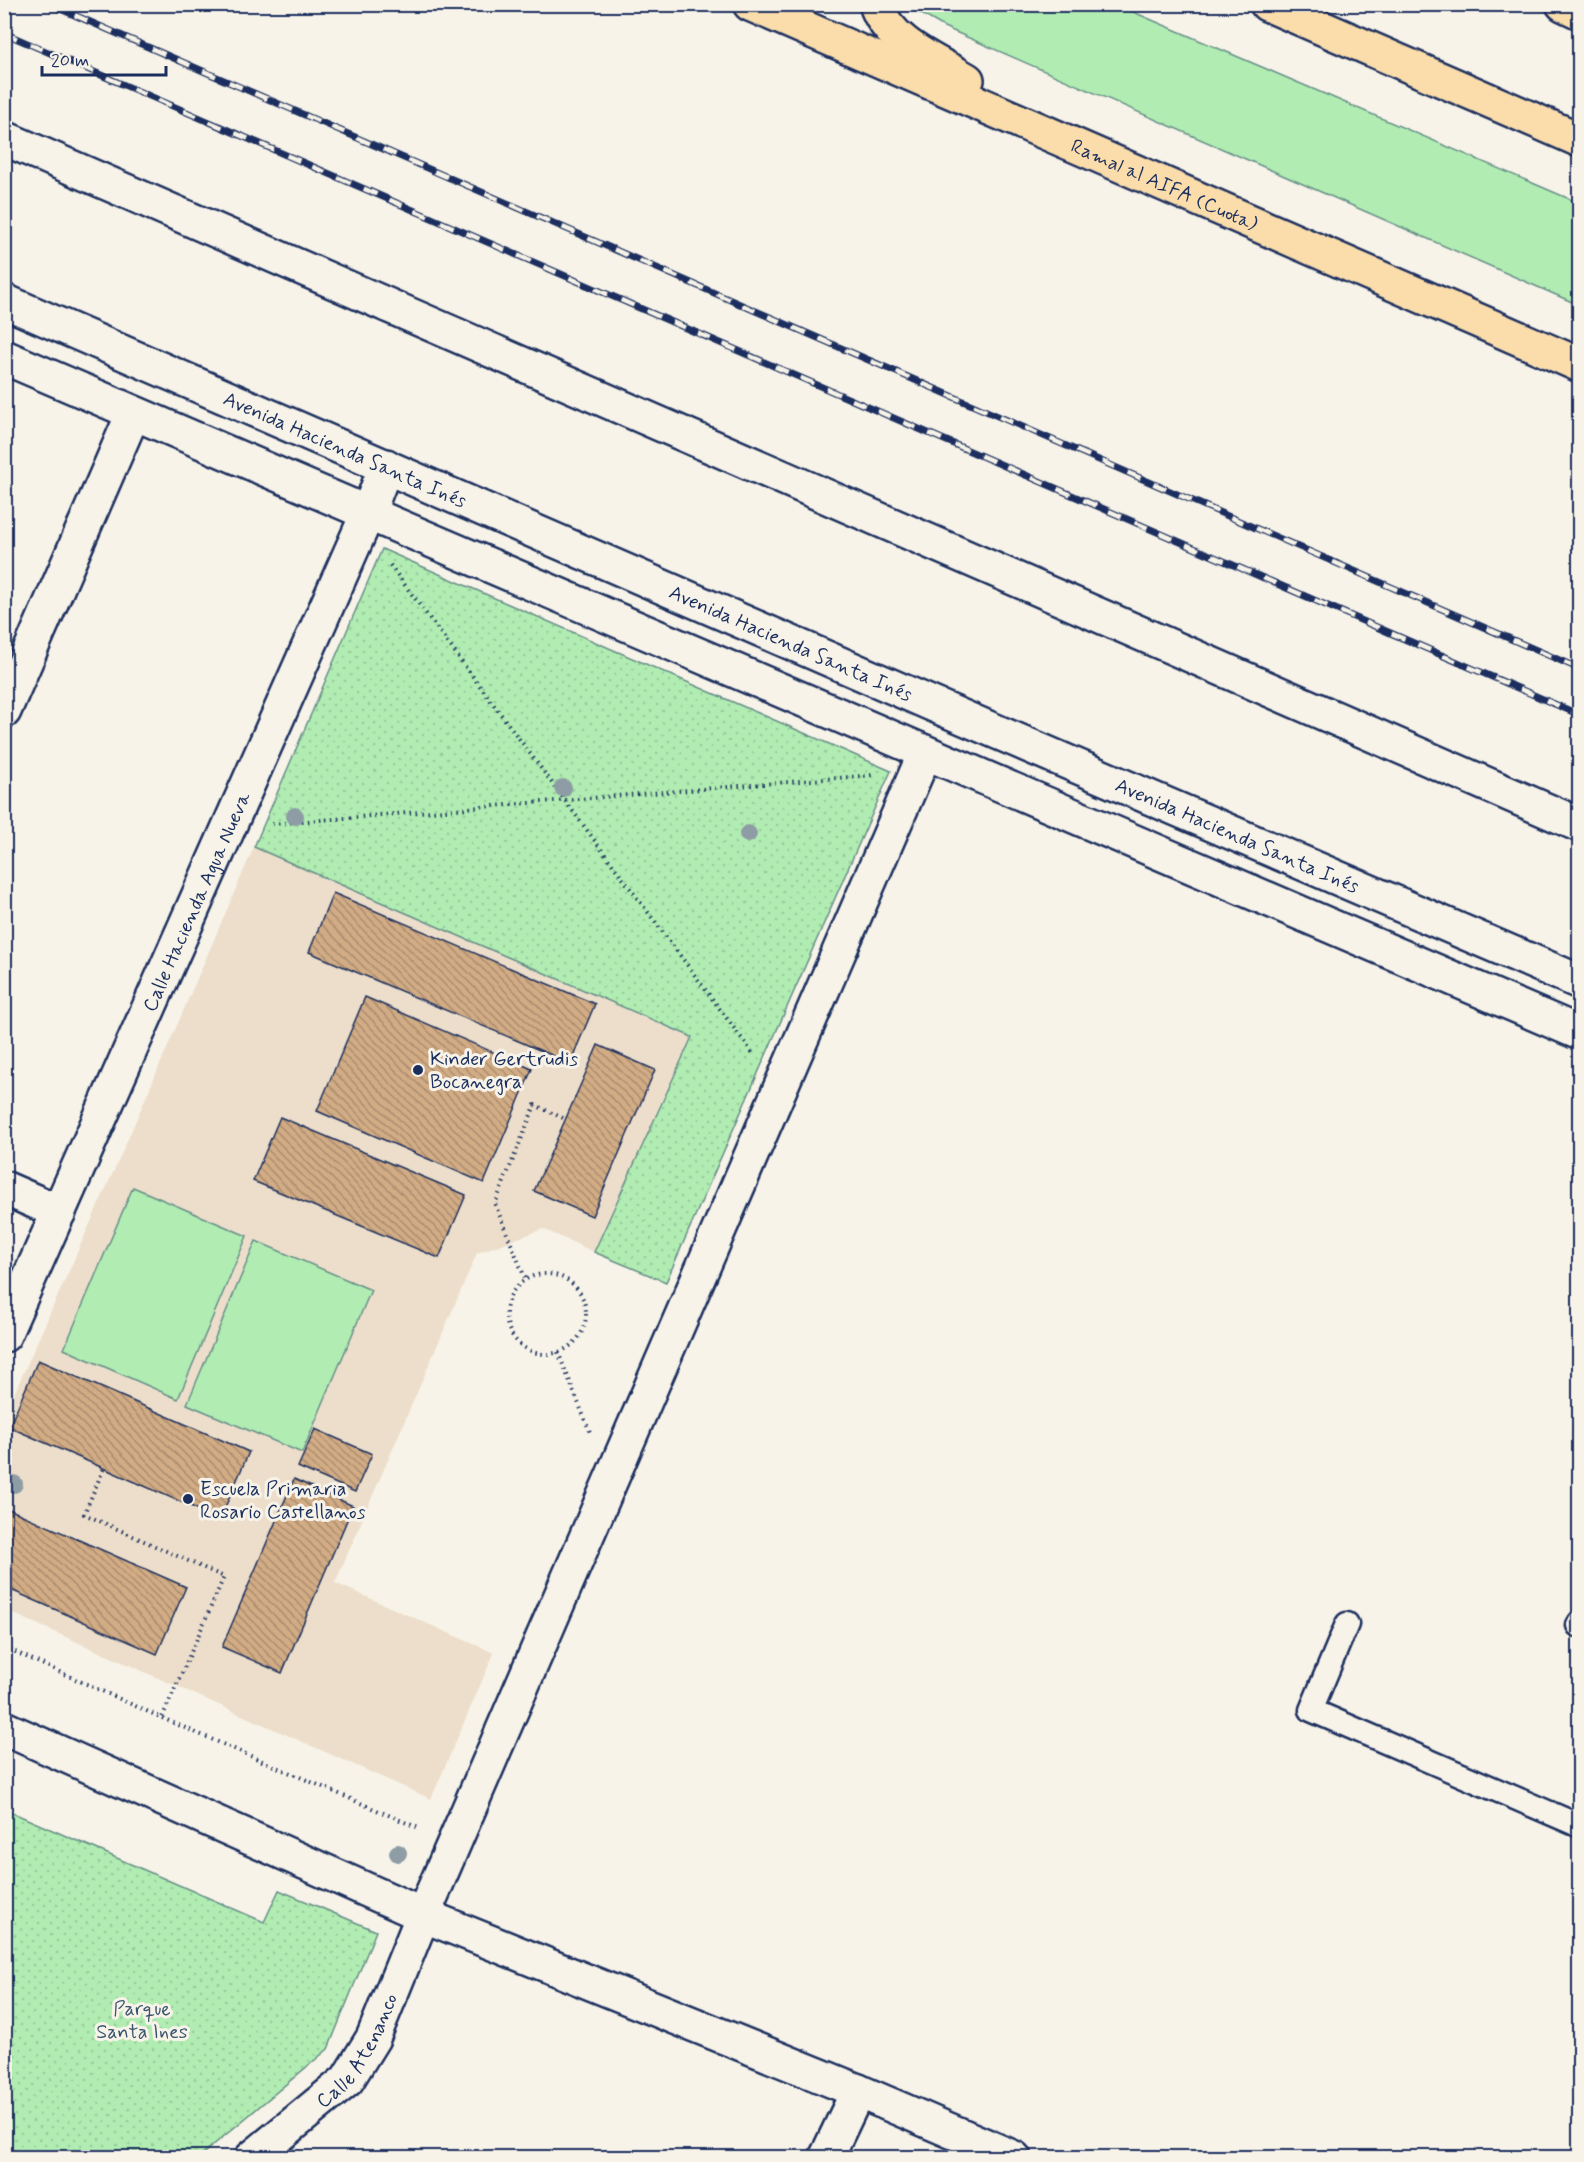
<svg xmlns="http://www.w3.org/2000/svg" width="1584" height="2162" font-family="Mynerve,sans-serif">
	<defs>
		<pattern id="park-dots" width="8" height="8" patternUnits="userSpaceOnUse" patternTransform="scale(1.5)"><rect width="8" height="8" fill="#b1edb2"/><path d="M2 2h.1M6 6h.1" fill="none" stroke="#98cc9c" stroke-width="1.8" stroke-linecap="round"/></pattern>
		<pattern id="building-back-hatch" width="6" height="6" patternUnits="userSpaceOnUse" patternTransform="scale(1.5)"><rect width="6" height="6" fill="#d2ac84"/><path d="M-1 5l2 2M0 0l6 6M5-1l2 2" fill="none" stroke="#aa8c6f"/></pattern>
	</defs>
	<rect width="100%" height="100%" fill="#f7f3e8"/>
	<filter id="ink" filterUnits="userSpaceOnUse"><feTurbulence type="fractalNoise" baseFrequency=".0167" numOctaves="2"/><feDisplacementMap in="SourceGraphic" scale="12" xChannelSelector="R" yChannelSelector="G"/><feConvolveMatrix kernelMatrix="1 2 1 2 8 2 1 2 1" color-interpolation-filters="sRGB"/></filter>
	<g filter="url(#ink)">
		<polygon fill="#ecdeca" points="254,847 692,1037 594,1252 543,1229 477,1253 335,1583 494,1653 431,1799 5,1610 5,1414 124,1148"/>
		<g fill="#b1edb2" stroke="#668e88" stroke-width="1.5">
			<polygon points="913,5 1117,5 1579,203 1579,305 944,27 918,12"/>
			<polygon points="133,1187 247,1236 178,1399 64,1349"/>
			<polygon points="256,1241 371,1290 302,1453 187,1404"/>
		</g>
		<g fill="url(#park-dots)" stroke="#668e88" stroke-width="1.5">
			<polygon points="382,549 891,771 666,1282 594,1252 692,1037 254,847"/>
			<polygon points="4,1809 264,1922 279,1890 376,1931 328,2049 199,2157 5,2157"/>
		</g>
		<g fill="url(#building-back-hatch)" stroke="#1b2f5e" stroke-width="1.5">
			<polygon points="333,893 595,1004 570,1063 309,952"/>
			<polygon points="365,997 532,1069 484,1183 317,1111"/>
			<polygon points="598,1045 655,1070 592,1216 534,1191"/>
			<polygon points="280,1117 466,1195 439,1258 253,1181"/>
			<polygon points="38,1360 249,1452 220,1519 9,1427"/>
			<polygon points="315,1429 372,1454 355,1492 298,1467"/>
			<polygon points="294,1479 353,1506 282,1673 222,1647"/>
			<polygon points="4,1507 186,1587 157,1654 4,1587"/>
		</g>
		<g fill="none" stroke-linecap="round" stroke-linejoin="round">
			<defs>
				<g id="lane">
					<polyline points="1347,1624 1311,1710 1580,1826"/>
					<polyline points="1578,1625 1580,1622"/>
				</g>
				<g id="street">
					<polyline points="4,138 1580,825"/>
					<polyline points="4,711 133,414"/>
					<polyline points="4,1188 59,1212"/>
					<polyline points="4,1728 423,1915 858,2091 1014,2158"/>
					<path id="s1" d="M 252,2158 L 347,2080 L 373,2038 L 423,1915 L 925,753"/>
					<polyline points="826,2158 858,2091"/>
				</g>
				<g id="secondary">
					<path id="s2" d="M 4,301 L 946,710 L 1580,982"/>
					<polyline points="4,357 1580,1033"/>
					<path id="s3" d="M 4,1335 L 368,513 L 386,466"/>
				</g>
				<g id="highway">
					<path id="s4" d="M 750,4 L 1580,365"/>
					<path d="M 876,4 C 888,43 935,61 967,80"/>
					<polyline points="1267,4 1580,140"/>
					<polyline points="1563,4 1580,12"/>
				</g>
			</defs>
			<use href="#lane" stroke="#1b2f5e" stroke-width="27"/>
			<use href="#street" stroke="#1b2f5e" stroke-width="38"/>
			<use href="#secondary" stroke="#1b2f5e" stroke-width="38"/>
			<use href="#highway" stroke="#1b2f5e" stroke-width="38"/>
			<g stroke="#1b2f5e" stroke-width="4" stroke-dasharray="1.5 4.5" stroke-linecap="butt">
				<polyline points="390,565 754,1055"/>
				<polyline points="272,824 874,775"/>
				<circle cx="546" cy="1314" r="40"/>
				<polyline points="525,1278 495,1204 535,1105 565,1119"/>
				<polyline points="558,1352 590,1432"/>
				<polyline points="4,1647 162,1718 224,1577 84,1514 104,1468"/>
				<polyline points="162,1718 421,1829"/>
			</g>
			<use href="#lane" stroke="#f7f3e8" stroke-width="22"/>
			<use href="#street" stroke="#f7f3e8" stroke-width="33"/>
			<use href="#secondary" stroke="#f7f3e8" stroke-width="33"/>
			<use href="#highway" stroke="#fbddab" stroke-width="33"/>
			<defs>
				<g id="rail">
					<polyline points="49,4 1580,669"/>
					<polyline points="4,33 1580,715"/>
				</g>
			</defs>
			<use href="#rail" stroke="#1b2f5e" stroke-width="7"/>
			<use href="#rail" stroke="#f7f3e8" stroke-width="4.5" stroke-dasharray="14" stroke-linecap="butt"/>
		</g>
		<g fill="#8e9ca5">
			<circle cx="563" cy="788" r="9"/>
			<circle cx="295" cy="816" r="9"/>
			<circle cx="748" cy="834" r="9"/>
			<circle cx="14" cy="1484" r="9"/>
			<circle cx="398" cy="1853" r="9"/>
		</g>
	</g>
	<g fill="#1b2f5e" stroke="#f7f3e8" stroke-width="2">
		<circle cx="418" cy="1070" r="6"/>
		<circle cx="188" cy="1499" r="6"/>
	</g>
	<g text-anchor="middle" stroke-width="6" stroke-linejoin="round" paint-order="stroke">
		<g font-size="20" fill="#1b2f5e" stroke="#f7f3e8">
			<text dy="7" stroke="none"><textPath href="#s4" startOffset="452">Ramal al AIFA (Cuota)</textPath></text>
			<text dy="7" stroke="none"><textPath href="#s2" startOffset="372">Avenida Hacienda Santa Inés</textPath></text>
			<text dy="7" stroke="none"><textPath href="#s2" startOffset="858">Avenida Hacienda Santa Inés</textPath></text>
			<text dy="7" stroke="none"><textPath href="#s2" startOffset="1344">Avenida Hacienda Santa Inés</textPath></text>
			<text dy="7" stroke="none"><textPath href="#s3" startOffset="474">Calle Hacienda Agua Nueva</textPath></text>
			<text dy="7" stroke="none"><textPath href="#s1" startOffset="153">Calle Atenanco</textPath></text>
		</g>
		<g font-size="20" fill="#1b2f5e" stroke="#f7f3e8" text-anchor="start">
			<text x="430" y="1065">Kinder Gertrudis<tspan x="430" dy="23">Bocanegra</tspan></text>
			<text x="200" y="1495">Escuela Primaria<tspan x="200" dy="23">Rosario Castellanos</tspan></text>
		</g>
		<g font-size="20" fill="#39556f" stroke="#f7f3e8">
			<text x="142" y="2015">Parque<tspan x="142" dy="23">Santa Ines</tspan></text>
		</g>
	</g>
	<rect width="1584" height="2162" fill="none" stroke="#f7f3e8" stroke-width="24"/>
	<rect x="12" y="12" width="1560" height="2138" fill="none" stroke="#1b2f5e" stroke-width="2" filter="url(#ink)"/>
	<path d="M42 66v9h124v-9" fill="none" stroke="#1b2f5e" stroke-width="3"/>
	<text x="51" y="66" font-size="18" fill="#1b2f5e" stroke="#f7f3e8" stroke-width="4.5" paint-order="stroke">20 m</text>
</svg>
